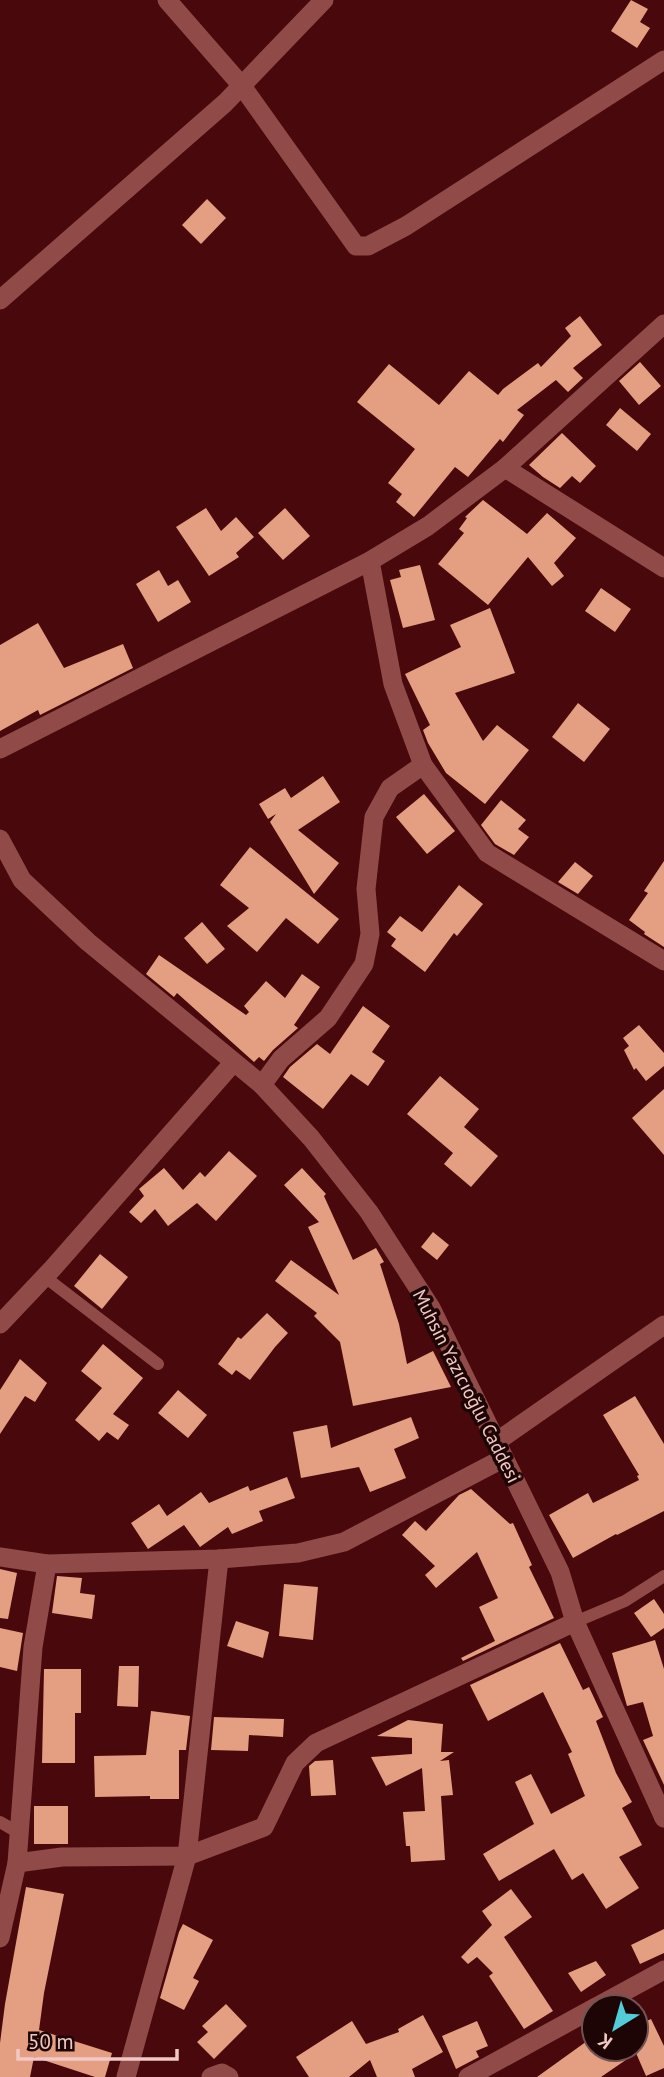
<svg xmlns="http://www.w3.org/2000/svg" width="664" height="2077" font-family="'PT Sans',sans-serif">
	<rect width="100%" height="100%" fill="#48080c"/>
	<g fill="#e49e81">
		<polygon points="631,0 648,9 640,22 650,28 637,48 611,31"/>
		<polygon points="207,199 226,218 201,244 182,225"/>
		<polygon points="580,316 602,345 573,368 583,378 568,392 556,380 517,410 524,415 503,442 500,439 468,477 455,467 414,517 396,502 402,494 388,483 415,449 357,402 389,364 439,405 469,371 498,395 503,389 538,363 541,367 571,336 565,328"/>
		<polygon points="640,362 661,386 639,405 619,381"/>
		<polygon points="620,408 651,434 637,451 606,425"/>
		<polygon points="562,433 596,466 580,483 572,476 560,488 543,477 529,465"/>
		<polygon points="483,500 527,534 547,513 576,538 554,563 564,576 552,586 528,557 488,605 438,564 464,533 459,529 467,518 465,517"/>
		<polygon points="206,508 221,531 236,517 254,537 236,553 239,557 209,576 176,527"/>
		<polygon points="285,508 310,536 283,560 258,533"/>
		<polygon points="420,565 435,620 403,628 390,580 401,577 399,570"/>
		<polygon points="159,570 168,586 178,580 191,602 158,622 136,584"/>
		<polygon points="601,588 631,609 615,632 585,611"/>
		<polygon points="490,608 515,673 455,693 483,741 497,725 529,750 485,804 446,773 428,743 423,730 430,725 405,674 461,647 450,625"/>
		<polygon points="38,623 64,668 123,644 133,668 40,715 38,710 0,731 0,645"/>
		<polygon points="578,703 610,729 584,762 552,737"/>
		<polygon points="323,776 340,802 298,830 339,863 314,894 270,822 276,814 268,819 259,804 285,788 291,798"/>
		<polygon points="424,794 455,831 427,854 396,817"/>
		<polygon points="501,800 526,820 518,829 529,837 514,855 495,844 481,825"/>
		<polygon points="250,847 339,919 318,944 286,918 257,952 227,926 249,908 220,885"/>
		<polygon points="664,861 664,947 644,934 645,932 629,920 648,893 644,891"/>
		<polygon points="575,862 593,876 578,894 558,882"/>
		<polygon points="459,885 483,904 457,936 454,933 425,972 391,946 396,939 387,932 400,916 422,932"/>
		<polygon points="202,922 225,949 207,964 184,938"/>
		<polygon points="159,955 246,1015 249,1012 244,1006 266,981 285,998 302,974 320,987 294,1025 298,1028 273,1050 264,1061 259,1057 254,1062 177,993 174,997 146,974"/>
		<polygon points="363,1006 390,1026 372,1052 385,1061 368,1086 351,1074 323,1109 283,1077 290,1067 317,1044 330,1054"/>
		<polygon points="639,1025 664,1053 664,1066 646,1081 636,1068 634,1070 624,1050 629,1046 623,1038"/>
		<polygon points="440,1076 479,1109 464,1127 498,1156 471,1187 444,1164 453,1153 407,1114"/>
		<polygon points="664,1089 664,1155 632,1118"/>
		<polygon points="229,1151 257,1176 216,1221 197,1203 168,1226 155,1209 141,1223 129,1212 144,1196 139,1189 164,1168 183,1190 200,1172 205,1177"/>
		<polygon points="302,1168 326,1194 324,1196 353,1260 376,1248 384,1262 380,1264 399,1324 407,1364 433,1351 451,1387 353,1406 340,1342 314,1316 317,1313 275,1281 291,1260 339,1295 308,1227 319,1222 284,1185"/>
		<polygon points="433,1232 449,1245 437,1260 421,1247"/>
		<polygon points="100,1254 128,1277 102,1309 74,1286"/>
		<polygon points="267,1313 288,1333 275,1347 250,1380 236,1370 232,1375 218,1364 238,1337 241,1339"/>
		<polygon points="103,1344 143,1378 113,1414 129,1425 118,1440 107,1432 99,1441 75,1420 102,1388 81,1371"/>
		<polygon points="20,1359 47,1383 35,1402 25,1396 0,1434 0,1390"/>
		<polygon points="178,1390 207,1415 188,1438 158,1413"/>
		<polygon points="635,1396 664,1444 664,1511 617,1535 616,1534 573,1558 549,1515 588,1493 593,1503 639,1480 637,1476 639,1475 603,1415"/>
		<polygon points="411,1417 419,1438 394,1449 406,1478 370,1492 359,1467 301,1478 293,1432 327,1425 331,1448"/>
		<polygon points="287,1477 295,1498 259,1511 263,1521 232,1534 228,1527 200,1547 184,1525 148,1549 131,1523 159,1504 167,1516 201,1492 209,1503 248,1486 250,1491"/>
		<polygon points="471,1489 510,1524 513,1523 532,1565 529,1567 554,1618 463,1661 461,1658 495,1641 479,1607 498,1598 477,1552 436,1588 425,1575 435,1566 402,1535 415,1521 426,1531 459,1495"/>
		<polygon points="0,1569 17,1573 8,1619 0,1618"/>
		<polygon points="57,1576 82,1578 80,1593 95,1595 92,1619 52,1613"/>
		<polygon points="284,1584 318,1587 313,1640 279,1636"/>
		<polygon points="654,1599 664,1614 664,1628 651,1637 634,1613"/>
		<polygon points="236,1621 269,1632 263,1658 227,1646"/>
		<polygon points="0,1628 23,1633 17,1671 0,1667"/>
		<polygon points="655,1640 664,1669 664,1785 643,1740 653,1736 643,1702 627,1706 612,1653"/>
		<polygon points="560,1643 583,1690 589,1687 603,1717 596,1721 616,1773 632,1802 622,1808 642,1845 619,1857 639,1888 606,1909 583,1873 572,1880 554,1849 499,1881 483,1854 534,1824 515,1782 531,1774 551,1814 585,1796 568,1754 572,1752 543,1692 488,1721 470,1685"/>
		<polygon points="119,1666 139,1666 138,1707 117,1706"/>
		<polygon points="44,1669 81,1669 81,1713 75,1713 75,1763 42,1763"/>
		<polygon points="151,1711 190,1716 186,1750 179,1750 179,1799 150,1799 150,1796 95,1797 94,1756 146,1755"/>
		<polygon points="214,1717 284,1719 283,1737 249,1735 248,1751 211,1750"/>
		<polygon points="408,1720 443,1724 441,1752 454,1752 440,1761 449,1760 453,1795 441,1796 445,1860 411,1862 410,1846 406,1846 403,1812 425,1811 422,1768 386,1786 371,1757 412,1754 412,1738 377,1736"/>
		<polygon points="333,1760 336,1795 311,1796 309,1766 315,1761"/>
		<rect x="34" y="1806" width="34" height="38"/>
		<polygon points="26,1887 64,1894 44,1993 39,2030 112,2053 105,2077 95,2077 34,2057 30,2077 0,2077 0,2043 5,2004"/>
		<polygon points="511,1889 532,1917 504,1937 553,2011 524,2029 489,1976 493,1973 477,1957 468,1964 461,1957 492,1925 482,1911"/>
		<polygon points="183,1924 213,1940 193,1978 199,1981 184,2010 160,1998 179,1932"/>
		<polygon points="664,1929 664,1953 640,1964 631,1945"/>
		<polygon points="596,1961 606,1975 581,1992 568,1973"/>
		<polygon points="226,2004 247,2026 214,2059 197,2042 208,2032 202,2026"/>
		<polygon points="423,2015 443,2052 412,2069 415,2077 377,2077 370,2060 349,2077 309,2077 296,2057 352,2021 366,2044 399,2032 398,2029"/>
		<polygon points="651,2019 664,2046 664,2068 646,2076 636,2053 601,2077 537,2077 594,2036 594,2049 636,2049 636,2026"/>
		<polygon points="477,2021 488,2046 476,2051 479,2057 456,2069 442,2036"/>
	</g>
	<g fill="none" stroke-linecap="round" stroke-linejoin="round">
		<g stroke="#904b48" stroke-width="12">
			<polyline points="45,1277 158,1364"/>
			<polyline points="575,1622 625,1601 664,1576"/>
			<polyline points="0,1822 19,1833"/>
		</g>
		<g stroke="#904b48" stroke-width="19">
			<polyline points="167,0 242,86 356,246 368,246 406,226 664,60"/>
			<polyline points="505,468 664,568"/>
			<polyline points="370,561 393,684 423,765 487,853 664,961"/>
			<polyline points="0,749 370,561 428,526 505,468 664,324"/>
			<polyline points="0,839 22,880 88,942 262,1085 311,1138 369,1212 431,1308 560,1572 575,1622 664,1818"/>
			<polyline points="262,1085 281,1059 328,1018 364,964 370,934 366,889 374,817 390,788 423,765"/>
			<polyline points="0,1324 53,1268 233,1063"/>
			<polyline points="496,1442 664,1325"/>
			<polyline points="0,1557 47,1564 219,1559 298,1553 344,1542 504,1458"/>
			<polyline points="17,1863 62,1857 187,1856 264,1827 295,1763 316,1743 575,1622"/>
			<polyline points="0,1938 17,1863 33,1647 47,1564"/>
			<polyline points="596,2007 664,1970"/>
			<polyline points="126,2077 187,1856 219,1559"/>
			<polyline points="211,2077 222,2073 229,2077"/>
			<polyline points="468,2077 594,2008"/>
		</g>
		<polyline stroke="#904b48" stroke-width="19" points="0,300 225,103 324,0"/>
	</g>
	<g text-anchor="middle" stroke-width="7" stroke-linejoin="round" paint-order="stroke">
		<g font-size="19" fill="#f1c8c5" stroke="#1e0505">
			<text transform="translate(467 1386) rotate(63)" y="7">Muhsin Yazıcıoğlu Caddesi</text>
		</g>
	</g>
	<g transform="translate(615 2028) rotate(217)"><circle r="33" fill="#1e0505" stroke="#725352" stroke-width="2"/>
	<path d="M0-5L12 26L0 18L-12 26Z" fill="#52ccd6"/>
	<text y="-10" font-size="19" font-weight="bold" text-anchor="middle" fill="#f1c8c5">K</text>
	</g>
	<path d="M18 2049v10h159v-10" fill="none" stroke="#f1c8c5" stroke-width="3.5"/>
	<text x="28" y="2049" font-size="21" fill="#f1c8c5" stroke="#1e0505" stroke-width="5" paint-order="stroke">50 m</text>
</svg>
